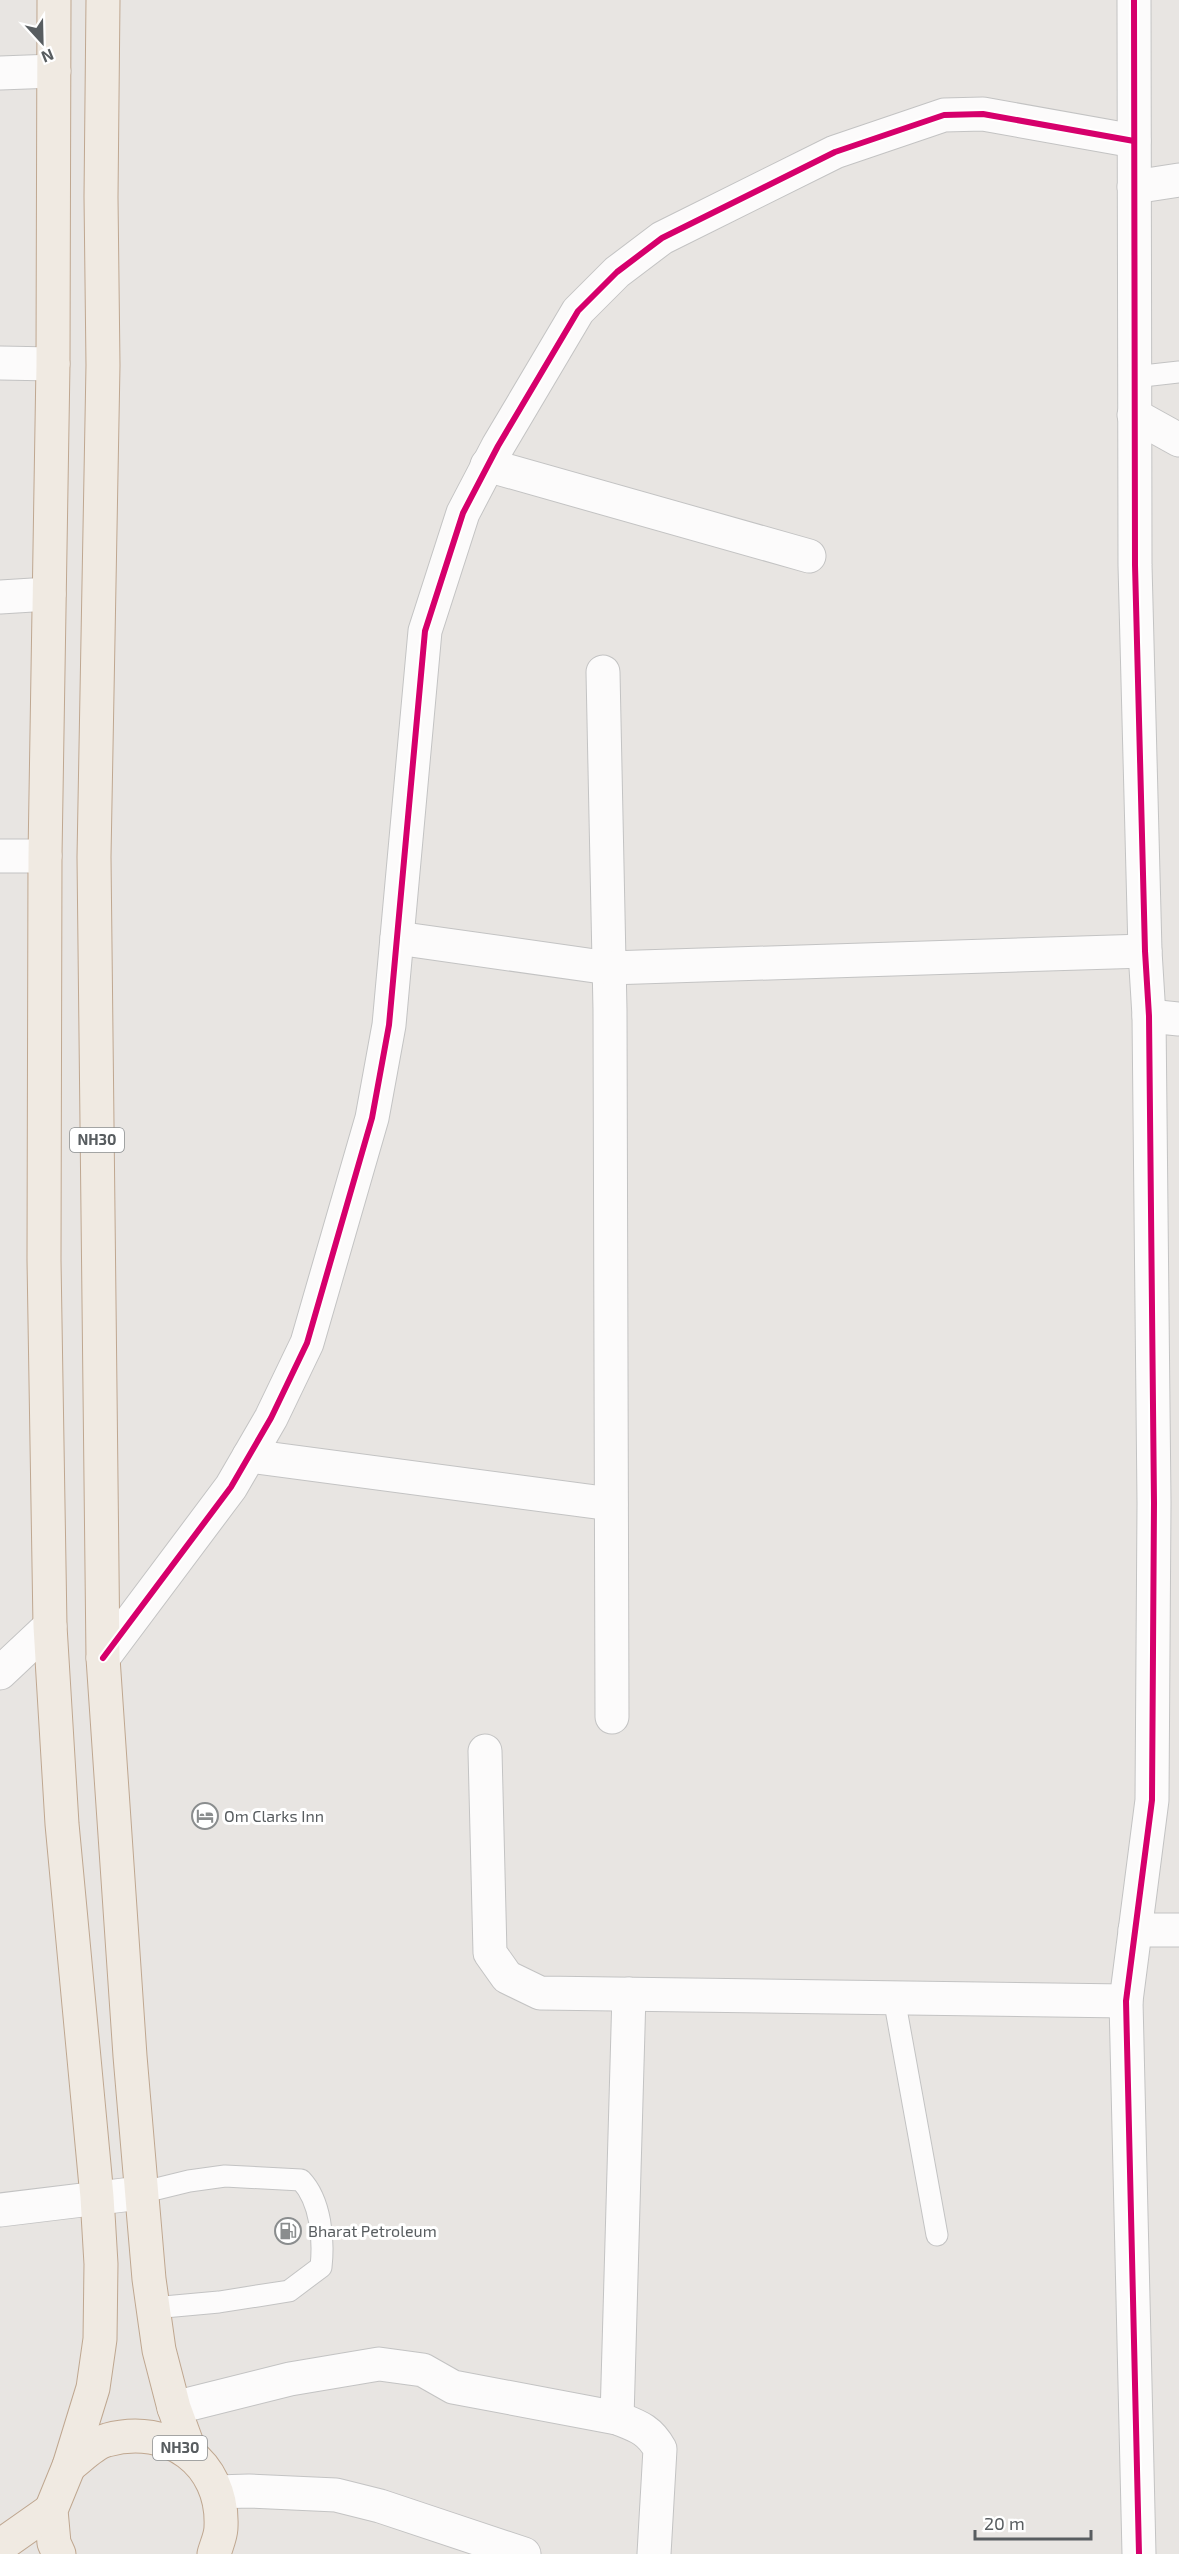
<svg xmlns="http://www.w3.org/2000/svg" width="1179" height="2554" font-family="'Exo 2',sans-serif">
	<rect width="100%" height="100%" fill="#e8e5e2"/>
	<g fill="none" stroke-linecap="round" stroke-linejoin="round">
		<defs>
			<g id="service">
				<polyline points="1134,377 1179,372"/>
				<polyline points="894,1998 937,2235"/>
				<path d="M 140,2193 L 189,2181 L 225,2176 L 301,2180 C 321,2201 324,2240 321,2267 L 289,2291 L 219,2302 L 153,2308"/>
			</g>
			<g id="minor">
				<polyline points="1134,0 1135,565 1145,951 1149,1016 1154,1503 1152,1800 1126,2001 1139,2554"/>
				<polyline points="0,73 54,71"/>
				<polyline points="1134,187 1179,180"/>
				<polyline points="0,363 53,364"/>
				<polyline points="1134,415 1179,440"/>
				<polyline points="487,465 809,556"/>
				<polyline points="0,597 49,594"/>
				<polyline points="603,672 610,1010 612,1717"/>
				<polyline points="0,856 45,856"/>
				<polyline points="397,938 609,968 1145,951"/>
				<polyline points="1149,1016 1179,1019"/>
				<polyline points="249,1456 611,1504"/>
				<polyline points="103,1658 231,1487 271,1418 307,1343 372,1118 389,1025 425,631 463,513 498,446 578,311 617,272 662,238 835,152 944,115 983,114 1134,141"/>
				<polyline points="0,1673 50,1626"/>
				<polyline points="485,1751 490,1953 507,1977 540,1993 1126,2001"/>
				<polyline points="1135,1930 1179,1930"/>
				<polyline points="0,2210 140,2193"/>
				<path d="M 174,2408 L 290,2379 L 379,2364 L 423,2370 L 453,2387 L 617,2418 C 637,2426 649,2429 660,2449 L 654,2554"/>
				<polyline points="617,2418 629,1994"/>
				<polyline points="217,2492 249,2491 336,2495 380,2506 524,2554"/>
			</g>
			<g id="trunk">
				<polyline points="54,0 53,364 45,856 44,1260 50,1626 62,1824 97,2197 101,2264 100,2339 93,2388 69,2466 51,2510 54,2543 59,2554"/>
				<polyline points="103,0 101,197 103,365 94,857 103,1658 130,2056 149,2279 159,2350 174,2408 190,2452"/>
				<path d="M 69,2466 C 80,2458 94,2443 107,2440 C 168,2423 224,2462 221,2527 C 221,2536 216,2546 214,2554"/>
				<polyline points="0,2546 51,2510"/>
			</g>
		</defs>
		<use href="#service" stroke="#c3c3c3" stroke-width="23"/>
		<use href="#minor" stroke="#c3c3c3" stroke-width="35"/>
		<use href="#trunk" stroke="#bfa790" stroke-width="35"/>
		<use href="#service" stroke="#fcfbfb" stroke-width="21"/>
		<use href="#minor" stroke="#fcfbfb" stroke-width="33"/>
		<use href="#trunk" stroke="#f0eae2" stroke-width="33"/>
		<defs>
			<g id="cycleway">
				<polyline points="1134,0 1135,565 1145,951 1149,1016 1154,1503 1152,1800 1126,2001 1139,2554"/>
				<polyline points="103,1658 231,1487 271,1418 307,1343 372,1118 389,1025 425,631 463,513 498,446 578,311 617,272 662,238 835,152 944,115 983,114 1134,141"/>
			</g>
		</defs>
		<use href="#cycleway" stroke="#fff" stroke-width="10"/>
		<use href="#cycleway" stroke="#d6006c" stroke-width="6"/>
	</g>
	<defs>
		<symbol id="hotel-ring" viewBox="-11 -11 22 22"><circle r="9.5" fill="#fff" stroke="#8a8d8e" stroke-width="1.5"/><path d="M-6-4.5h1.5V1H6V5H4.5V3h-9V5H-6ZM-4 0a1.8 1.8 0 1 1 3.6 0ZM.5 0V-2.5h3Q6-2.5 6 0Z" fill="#8a8d8e"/></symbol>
		<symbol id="fuel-ring" viewBox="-11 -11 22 22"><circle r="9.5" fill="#fff" stroke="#8a8d8e" stroke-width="1.5"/><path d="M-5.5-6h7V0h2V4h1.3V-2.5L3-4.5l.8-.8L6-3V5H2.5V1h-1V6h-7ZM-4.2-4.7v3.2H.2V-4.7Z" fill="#8a8d8e"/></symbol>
	</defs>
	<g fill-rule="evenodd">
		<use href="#hotel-ring" x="190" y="1801" width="30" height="30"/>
		<use href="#fuel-ring" x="273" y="2216" width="30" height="30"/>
	</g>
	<g text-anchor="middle" stroke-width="6" stroke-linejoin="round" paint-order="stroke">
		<g fill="#fff" stroke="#8a8e90" stroke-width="1.5">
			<rect x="70" y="1128" width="54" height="24" rx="4.5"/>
			<rect x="153" y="2436" width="54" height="24" rx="4.5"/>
		</g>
		<g font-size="15" font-weight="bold" fill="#585d60">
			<text x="97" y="1145">NH30</text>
			<text x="180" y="2453">NH30</text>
		</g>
		<g font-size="16" fill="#585d60" stroke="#fff" text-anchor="start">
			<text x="224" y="1822">Om Clarks Inn</text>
			<text x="308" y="2237">Bharat Petroleum</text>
		</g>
	</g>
	<g transform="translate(42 42) rotate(158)" stroke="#ffffff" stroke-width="4.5" paint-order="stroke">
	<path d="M0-4.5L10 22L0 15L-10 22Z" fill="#585d60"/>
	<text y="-9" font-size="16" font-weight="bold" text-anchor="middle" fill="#585d60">N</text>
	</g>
	<path d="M975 2530v9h116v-9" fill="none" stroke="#585d60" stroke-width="3"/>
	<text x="984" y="2530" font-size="18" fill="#585d60" stroke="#ffffff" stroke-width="4.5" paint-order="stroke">20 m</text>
</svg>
